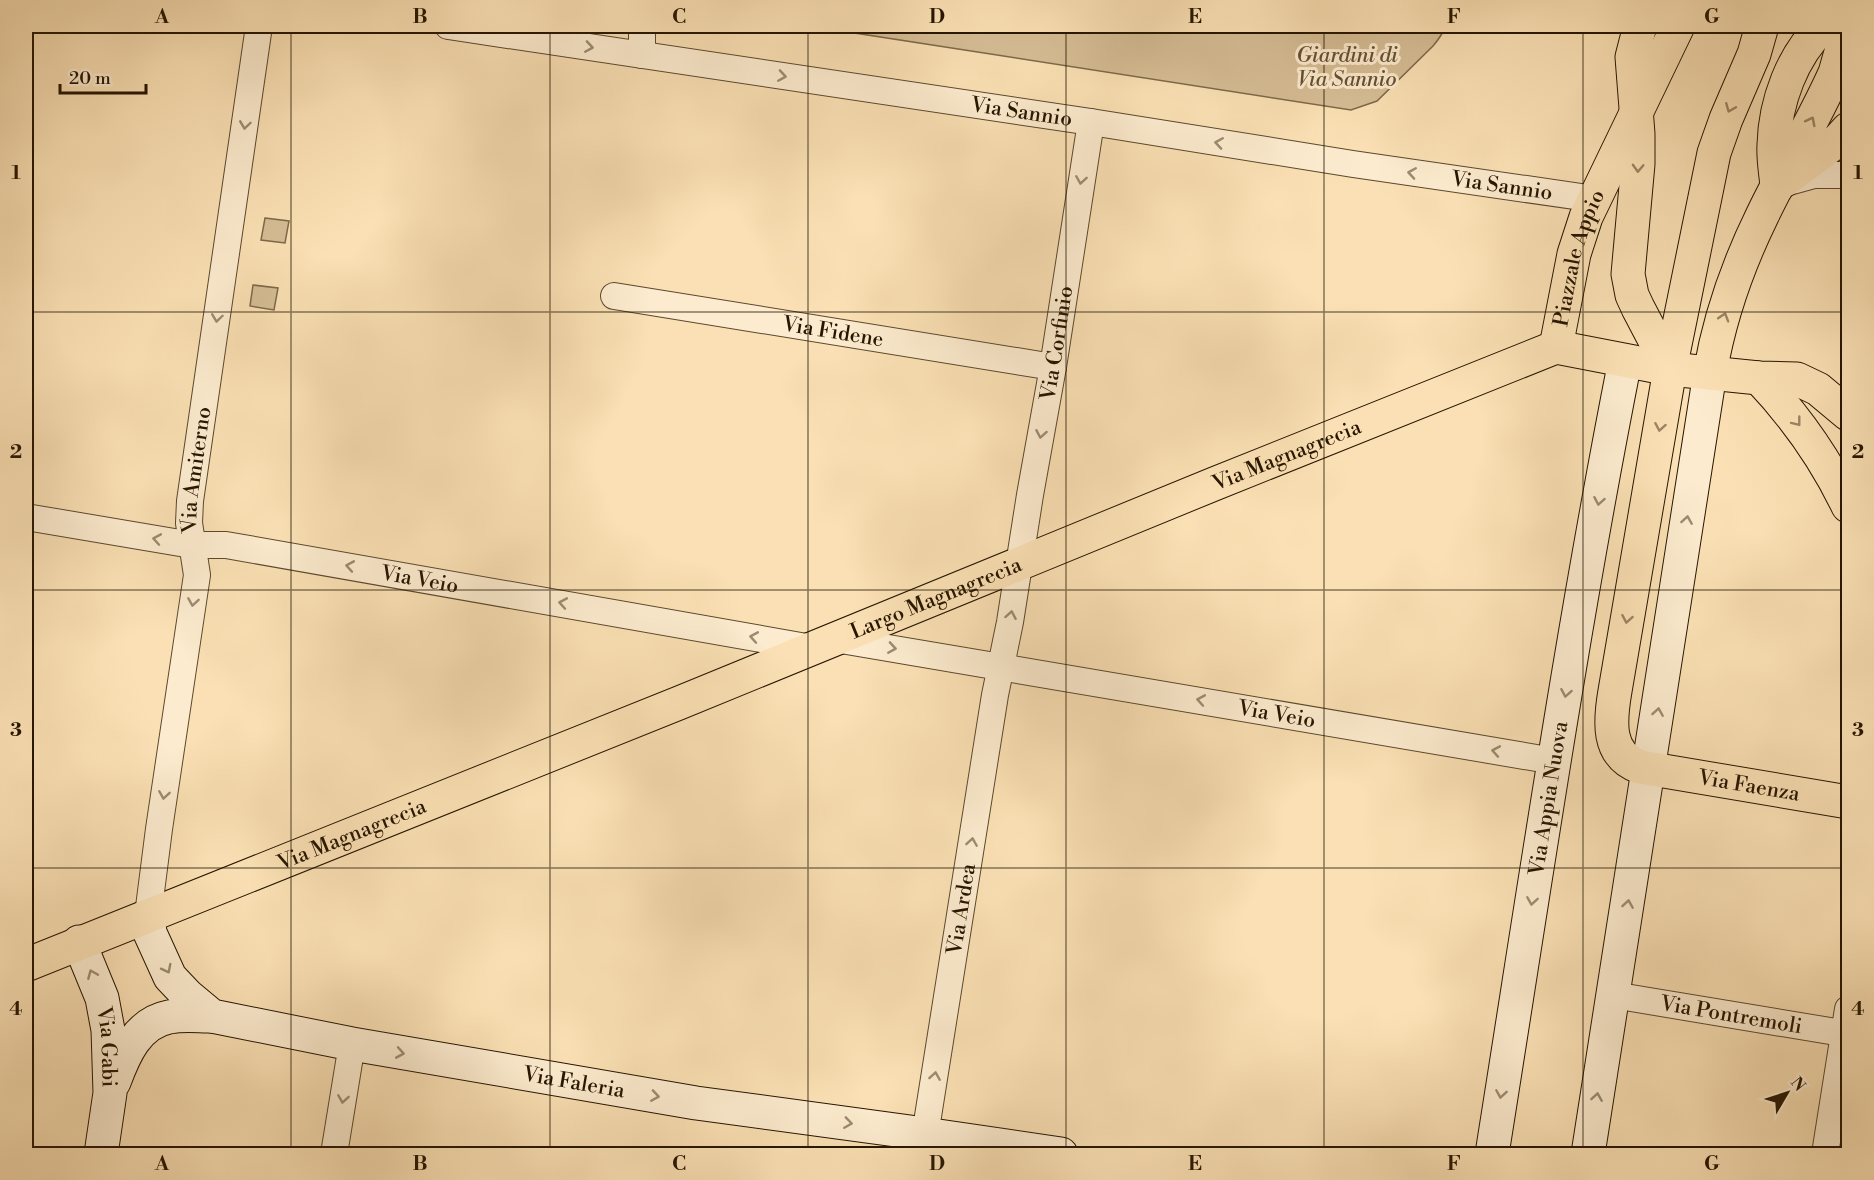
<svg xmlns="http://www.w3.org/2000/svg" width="1874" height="1180" font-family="'Libre Bodoni',serif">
	<rect width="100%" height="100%" fill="#fae0b4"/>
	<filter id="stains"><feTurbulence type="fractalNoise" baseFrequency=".00333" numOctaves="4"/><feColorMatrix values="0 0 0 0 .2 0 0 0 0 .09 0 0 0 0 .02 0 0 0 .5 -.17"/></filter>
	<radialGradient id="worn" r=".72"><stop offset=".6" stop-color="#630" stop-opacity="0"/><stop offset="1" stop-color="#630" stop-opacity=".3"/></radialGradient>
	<g fill="#d6bd95" stroke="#7e694a" stroke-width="1.5">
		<path d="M 816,26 L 1444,26 C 1444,33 1438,40 1433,46 L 1377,101 L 1351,110 L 816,27 Z"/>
		<polygon points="265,218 289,221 285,243 261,240"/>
		<polygon points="253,285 278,288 274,310 250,306"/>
	</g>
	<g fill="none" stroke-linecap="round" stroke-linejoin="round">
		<defs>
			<g id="street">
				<path id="s1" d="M 448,26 L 1091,122 L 1353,164 L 1595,199"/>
				<polyline points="642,55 642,26"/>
				<polyline points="1785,183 1814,175 1848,175"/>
				<path id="s2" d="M 614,296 L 1053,367"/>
				<path id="s3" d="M 26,517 L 192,545 L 226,545 L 812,648"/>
				<path id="s4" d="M 835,639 L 1554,761"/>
				<path id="s5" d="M 148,915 L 159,829 L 197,575 L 189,523 L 190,501 L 259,26"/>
				<path id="s6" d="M 1613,995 L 1848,1034"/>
				<polyline points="334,1154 352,1044"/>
				<path id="s7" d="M 922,1154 L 995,695 L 1010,622 L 1030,495 L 1053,367 L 1091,122"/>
				<polyline points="1825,1154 1848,1009"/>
			</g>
			<g id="secondary">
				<path id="s8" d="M 148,915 L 150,933 L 170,977 L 188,996 L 212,1016 L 352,1044 L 696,1103 L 925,1134 L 1061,1154"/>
				<path id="s9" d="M 79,942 L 102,998 L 108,1030 L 110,1093 L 101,1154"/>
				<path d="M 114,1082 C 124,1055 137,1023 169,1017 C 183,1014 198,1016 212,1016"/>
				<path id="s10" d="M 1492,1154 C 1534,890 1573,624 1625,361"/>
				<polyline points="1588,1154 1710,373"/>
			</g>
			<g id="primary">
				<polyline points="1640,26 1632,57 1638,134 1638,164 1628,274 1632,295 1638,308 1670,369"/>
				<path id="s11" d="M 1762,26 L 1754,54 L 1726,119 L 1714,153 L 1670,369 L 1615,691 C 1610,720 1606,755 1640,767 L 1848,802"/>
				<polyline points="1785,180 1838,140 1848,129"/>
				<path d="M 1777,187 C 1776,173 1773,159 1774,145 C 1775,102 1792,56 1823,26"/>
				<path id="s12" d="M 1556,347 L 1574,254 L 1586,217 L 1678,26"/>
				<path d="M 1710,373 C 1719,320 1738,265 1762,216 C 1785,168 1813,122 1835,73 L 1841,52 L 1845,26"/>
				<path d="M 1759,378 C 1795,416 1825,458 1848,506"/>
				<path id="s13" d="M 26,965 L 679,703 L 1214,484 L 1556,347 L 1670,369 L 1759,378 L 1797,379 L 1818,389 L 1848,414"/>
			</g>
		</defs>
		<use href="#street" stroke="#5b482d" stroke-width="28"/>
		<use href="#secondary" stroke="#261500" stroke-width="35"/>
		<use href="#primary" stroke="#261500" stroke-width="35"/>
		<use href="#street" stroke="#fcebce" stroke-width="26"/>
		<use href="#secondary" stroke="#fcebce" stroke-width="33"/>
		<use href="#primary" stroke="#fae0b4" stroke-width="33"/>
	</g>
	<defs><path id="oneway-chevron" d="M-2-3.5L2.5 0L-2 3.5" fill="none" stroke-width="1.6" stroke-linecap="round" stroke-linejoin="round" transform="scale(1.5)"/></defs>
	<g stroke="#9c8b71">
		<use href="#oneway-chevron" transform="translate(589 47) rotate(9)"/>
		<use href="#oneway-chevron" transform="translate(782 76) rotate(9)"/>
		<use href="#oneway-chevron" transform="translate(245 125) rotate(98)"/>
		<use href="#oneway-chevron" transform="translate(1219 143) rotate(-171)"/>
		<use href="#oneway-chevron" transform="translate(1412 173) rotate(-171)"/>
		<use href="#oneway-chevron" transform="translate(1081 180) rotate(99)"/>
		<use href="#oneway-chevron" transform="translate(217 318) rotate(98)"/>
		<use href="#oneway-chevron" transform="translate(1041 434) rotate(100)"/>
		<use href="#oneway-chevron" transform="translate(1599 501) rotate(100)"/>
		<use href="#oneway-chevron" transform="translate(1687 520) rotate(-81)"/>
		<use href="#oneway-chevron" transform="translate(157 539) rotate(-170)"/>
		<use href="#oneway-chevron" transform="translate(350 566) rotate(-170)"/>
		<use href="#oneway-chevron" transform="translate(193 602) rotate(99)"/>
		<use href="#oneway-chevron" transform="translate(563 603) rotate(-170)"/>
		<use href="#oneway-chevron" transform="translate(1011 615) rotate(-80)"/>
		<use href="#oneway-chevron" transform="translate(754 637) rotate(-170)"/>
		<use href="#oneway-chevron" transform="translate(892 648) rotate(9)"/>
		<use href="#oneway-chevron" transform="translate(1566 693) rotate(100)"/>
		<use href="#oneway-chevron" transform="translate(1201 700) rotate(-170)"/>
		<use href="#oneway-chevron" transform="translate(1658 712) rotate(-81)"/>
		<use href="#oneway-chevron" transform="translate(1496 751) rotate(-170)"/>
		<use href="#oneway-chevron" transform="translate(164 795) rotate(99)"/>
		<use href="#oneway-chevron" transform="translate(972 842) rotate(-81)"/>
		<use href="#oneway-chevron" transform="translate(1532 901) rotate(99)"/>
		<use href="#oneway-chevron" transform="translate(1628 904) rotate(-81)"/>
		<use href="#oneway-chevron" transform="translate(167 969) rotate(63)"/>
		<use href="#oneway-chevron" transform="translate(92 974) rotate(-113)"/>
		<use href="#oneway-chevron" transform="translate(400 1053) rotate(10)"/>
		<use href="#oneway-chevron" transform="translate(935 1076) rotate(-81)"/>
		<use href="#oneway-chevron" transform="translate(1501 1094) rotate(99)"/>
		<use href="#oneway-chevron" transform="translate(655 1096) rotate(9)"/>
		<use href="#oneway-chevron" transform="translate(1597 1097) rotate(-81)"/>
		<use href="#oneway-chevron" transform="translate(343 1099) rotate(99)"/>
		<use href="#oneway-chevron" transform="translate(848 1123) rotate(8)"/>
	</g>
	<g stroke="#9b8563">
		<use href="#oneway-chevron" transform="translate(1730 108) rotate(112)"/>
		<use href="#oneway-chevron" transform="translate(1811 121) rotate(-63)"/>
		<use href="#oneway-chevron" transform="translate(1638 168) rotate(92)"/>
		<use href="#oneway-chevron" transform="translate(1724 317) rotate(-73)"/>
		<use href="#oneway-chevron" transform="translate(1797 422) rotate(52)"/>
		<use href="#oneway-chevron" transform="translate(1660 427) rotate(100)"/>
		<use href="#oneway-chevron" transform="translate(1627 619) rotate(100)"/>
	</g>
	<path fill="none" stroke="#261500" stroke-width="1.5" stroke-opacity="0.55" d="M 291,26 L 291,1154M 550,26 L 550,1154M 808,26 L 808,1154M 1066,26 L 1066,1154M 1324,26 L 1324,1154M 1583,26 L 1583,1154M 26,312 L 1848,312M 26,590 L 1848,590M 26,868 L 1848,868"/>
	<g text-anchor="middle" stroke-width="6" stroke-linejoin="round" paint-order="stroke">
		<g font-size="21" font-style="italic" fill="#645034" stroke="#fcebce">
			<text x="1347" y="62">Giardini di<tspan x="1347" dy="24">Via Sannio</tspan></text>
		</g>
		<g font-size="21" fill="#261500" stroke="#fcebce">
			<text dy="7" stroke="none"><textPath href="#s1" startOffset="580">Via Sannio</textPath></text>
			<text dy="7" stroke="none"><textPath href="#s1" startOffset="1066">Via Sannio</textPath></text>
			<text dy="7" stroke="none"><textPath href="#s12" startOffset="92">Piazzale Appio</textPath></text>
			<text dy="7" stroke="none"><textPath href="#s2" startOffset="222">Via Fidene</textPath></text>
			<text dy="7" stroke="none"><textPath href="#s7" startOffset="822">Via Corfinio</textPath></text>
			<text dy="7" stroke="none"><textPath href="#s13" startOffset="1360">Via Magnagrecia</textPath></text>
			<text dy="7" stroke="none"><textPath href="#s5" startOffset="450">Via Amiterno</textPath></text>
			<text dy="7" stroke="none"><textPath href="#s3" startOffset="399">Via Veio</textPath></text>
			<text dy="7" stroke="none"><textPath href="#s13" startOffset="981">Largo Magnagrecia</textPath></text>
			<text dy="7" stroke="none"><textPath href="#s4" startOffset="448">Via Veio</textPath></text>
			<text dy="7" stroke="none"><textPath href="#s11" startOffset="882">Via Faenza</textPath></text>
			<text dy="7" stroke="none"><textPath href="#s10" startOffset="360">Via Appia Nuova</textPath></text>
			<text dy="7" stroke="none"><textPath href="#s13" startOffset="351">Via Magnagrecia</textPath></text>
			<text dy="7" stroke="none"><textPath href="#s7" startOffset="248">Via Ardea</textPath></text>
			<text dy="7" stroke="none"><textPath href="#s6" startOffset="120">Via Pontremoli</textPath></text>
			<text dy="7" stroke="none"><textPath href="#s9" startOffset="110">Via Gabi</textPath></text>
			<text dy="7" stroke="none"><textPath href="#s8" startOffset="492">Via Faleria</textPath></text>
		</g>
	</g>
	<rect width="1874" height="1180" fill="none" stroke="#fae0b4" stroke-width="66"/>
	<g transform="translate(1787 1093) rotate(51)" stroke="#fcebce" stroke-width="4.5" paint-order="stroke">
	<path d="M0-4.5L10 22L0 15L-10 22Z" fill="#261500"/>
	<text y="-9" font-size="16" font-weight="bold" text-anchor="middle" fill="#261500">N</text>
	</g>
	<path d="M60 84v9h86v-9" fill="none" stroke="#261500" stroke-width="3"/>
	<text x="69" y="84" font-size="18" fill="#261500" stroke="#fcebce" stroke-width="4.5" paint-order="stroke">20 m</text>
	<rect x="33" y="33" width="1808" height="1114" fill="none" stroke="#261500" stroke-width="2"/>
	<g font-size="20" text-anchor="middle" font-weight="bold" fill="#261500">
		<text x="162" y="23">A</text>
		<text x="420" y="23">B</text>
		<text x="679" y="23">C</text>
		<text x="937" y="23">D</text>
		<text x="1195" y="23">E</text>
		<text x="1454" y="23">F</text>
		<text x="1712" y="23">G</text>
		<text x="16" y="179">1</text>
		<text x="1858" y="179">1</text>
		<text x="16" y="458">2</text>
		<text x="1858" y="458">2</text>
		<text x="16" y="736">3</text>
		<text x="1858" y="736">3</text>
		<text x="16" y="1015">4</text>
		<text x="1858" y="1015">4</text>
		<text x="162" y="1170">A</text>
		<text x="420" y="1170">B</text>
		<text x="679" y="1170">C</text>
		<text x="937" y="1170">D</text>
		<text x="1195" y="1170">E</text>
		<text x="1454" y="1170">F</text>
		<text x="1712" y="1170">G</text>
	</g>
	<rect width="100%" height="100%" filter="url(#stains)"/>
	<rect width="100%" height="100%" fill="url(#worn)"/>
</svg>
